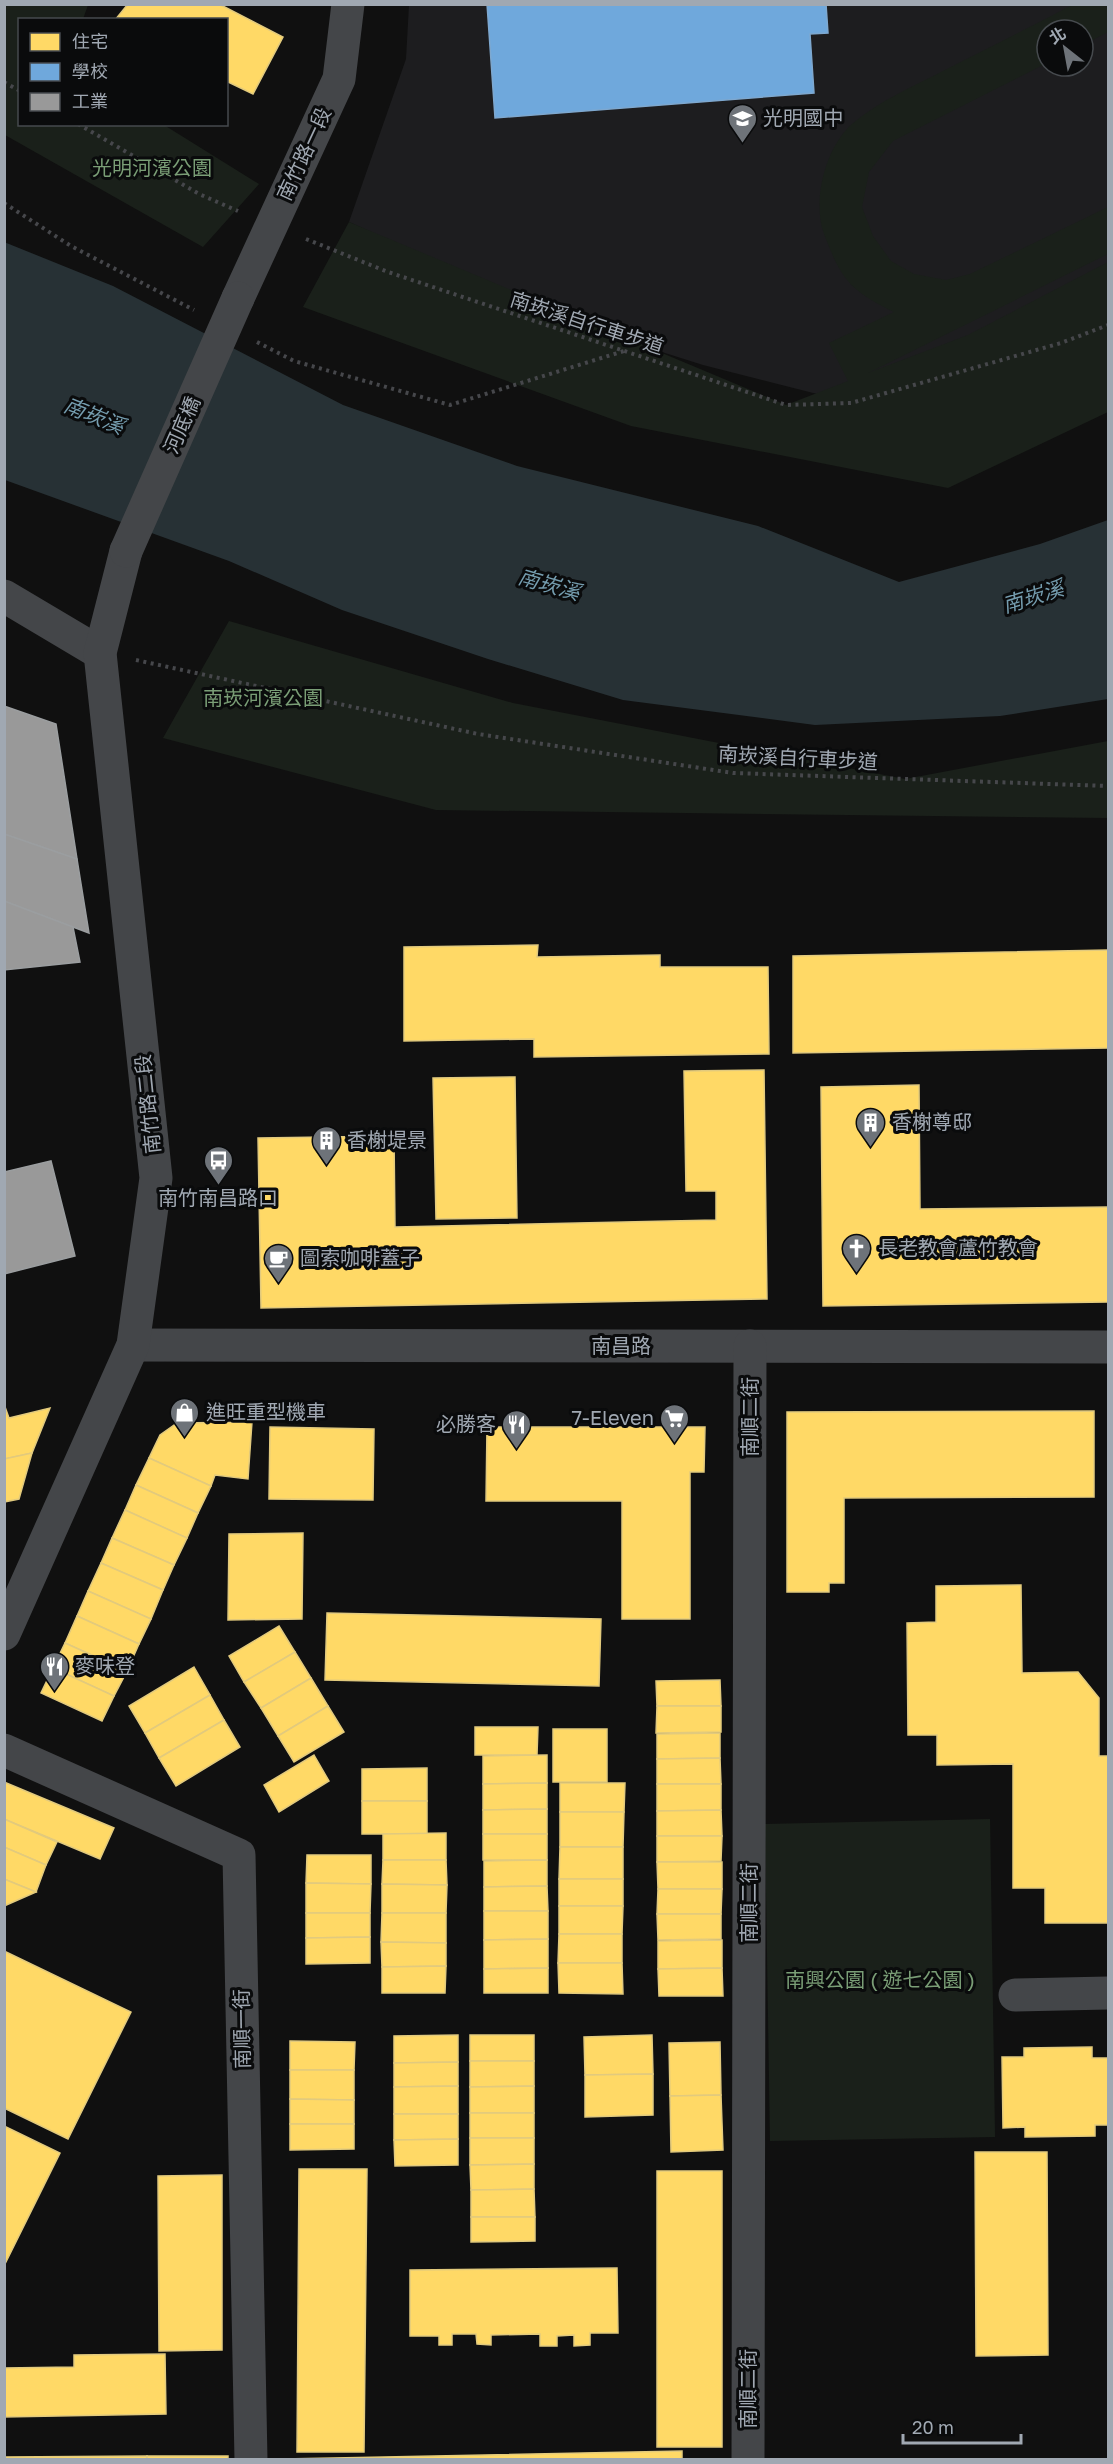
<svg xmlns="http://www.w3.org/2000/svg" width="1113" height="2464" font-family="'Golos Text','Noto Sans TC',sans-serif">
	<rect width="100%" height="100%" fill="#101010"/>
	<path fill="#1d1d1f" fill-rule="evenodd" d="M 409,5 L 1108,5 L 1108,283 L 829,397 L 703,365 L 580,326 L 349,222 L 406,59 ZM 1047,30 L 1083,30 L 1083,66 L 1047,66 Z"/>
	<g fill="#1a201a">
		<polygon points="5,4 88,5 83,19 20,20 20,124 164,125 259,184 203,247 5,135"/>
		<path d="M 1074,4 L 1108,5 L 1108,32 L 1083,45 L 1083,30 L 1047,30 L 1047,63 L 893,141 L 869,172 L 862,207 L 873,236 L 891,261 L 914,274 L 946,280 L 970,274 L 1108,207 L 1108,254 L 868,373 L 968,335 L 1108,262 L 1108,412 L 948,488 L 631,426 L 303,307 L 349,222 L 786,405 L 848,381 L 829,343 L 894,312 C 850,290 842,281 824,234 C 812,201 825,148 852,124 C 879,101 912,87 943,71 C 987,49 1030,27 1074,4 Z"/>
		<polygon points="229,621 513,703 905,779 1108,741 1108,818 436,810 163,738"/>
		<polygon points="990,1819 995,2137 770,2141 765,1824"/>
	</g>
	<polygon fill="#273135" points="4,242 113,286 343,405 517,466 758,526 899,582 1040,544 1108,520 1108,699 1000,716 815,725 623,700 488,659 342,610 229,561 5,480"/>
	<g fill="#ffd966" stroke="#e2ca7d" stroke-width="1.5">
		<polygon points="128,4 219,4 283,37 253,94 226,81 226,20 115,20"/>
		<polygon points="538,945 537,957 660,955 660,967 768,967 769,1054 534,1057 534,1039 404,1041 404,947"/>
		<polygon points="1108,950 1108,1048 793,1053 793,956"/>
		<polygon points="764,1070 767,1299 261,1308 258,1138 394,1136 395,1227 716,1220 716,1191 686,1191 684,1071"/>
		<polygon points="515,1077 517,1218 436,1219 433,1078"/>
		<polygon points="919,1085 920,1209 1108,1207 1108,1302 823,1306 821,1087"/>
		<polygon points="4,1404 9,1418 50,1408 32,1453 4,1459"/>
		<polygon points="1094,1411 1094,1497 844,1498 844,1583 829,1583 829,1592 787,1592 787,1412"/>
		<polygon points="252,1422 248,1479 215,1475 211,1486 149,1458 160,1435 177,1423"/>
		<polygon points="270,1427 374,1429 373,1500 269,1499"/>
		<polygon points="487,1427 705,1427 704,1472 690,1472 690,1619 622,1619 622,1501 486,1501"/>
		<polygon points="32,1453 19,1499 4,1502 4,1459"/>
		<polygon points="149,1458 211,1486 198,1513 136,1485"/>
		<polygon points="136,1485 198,1513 187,1538 125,1510"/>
		<polygon points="125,1510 187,1538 174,1565 112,1538"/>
		<polygon points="303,1533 302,1619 228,1620 229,1534"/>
		<polygon points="112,1538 174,1565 163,1590 101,1563"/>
		<polygon points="101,1563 163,1590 151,1619 88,1591"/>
		<polygon points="1021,1585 1022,1673 1078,1672 1099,1698 1099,1756 1108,1756 1108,1923 1045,1923 1045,1888 1013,1888 1013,1764 937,1765 937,1735 908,1735 907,1623 936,1622 936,1586"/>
		<polygon points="88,1591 151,1619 139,1644 77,1616"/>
		<polygon points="327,1613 601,1619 599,1686 325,1680"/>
		<polygon points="77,1616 139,1644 127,1671 65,1643"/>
		<polygon points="279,1626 295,1652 244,1682 229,1656"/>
		<polygon points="65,1643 127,1671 114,1696 53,1668"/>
		<polygon points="295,1652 311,1678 261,1708 244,1682"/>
		<polygon points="194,1667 210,1695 145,1733 129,1706"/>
		<polygon points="53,1668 114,1696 102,1721 41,1693"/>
		<polygon points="311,1678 328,1706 278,1736 261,1708"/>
		<polygon points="720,1680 721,1706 657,1706 656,1681"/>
		<polygon points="210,1695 224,1720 159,1758 145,1733"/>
		<polygon points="328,1706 344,1732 294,1762 278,1736"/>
		<polygon points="657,1706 721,1706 721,1732 656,1733"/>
		<polygon points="224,1720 240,1747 176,1786 159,1758"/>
		<polygon points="475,1727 538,1727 537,1755 475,1755"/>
		<rect x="553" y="1729" width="54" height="53"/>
		<polygon points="720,1733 720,1758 657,1759 657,1734"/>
		<polygon points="314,1755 329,1781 279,1812 264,1785"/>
		<polygon points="547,1755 547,1783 483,1784 483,1756"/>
		<polygon points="720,1758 721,1784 657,1784 657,1759"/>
		<polygon points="427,1768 427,1801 362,1801 362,1769"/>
		<polygon points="4,1782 114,1828 100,1859 4,1819"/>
		<polygon points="547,1783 547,1809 483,1810 483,1784"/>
		<polygon points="560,1783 625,1783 624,1812 560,1812"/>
		<polygon points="657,1784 721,1784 721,1810 657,1811"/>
		<rect x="362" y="1801" width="65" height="33"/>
		<polygon points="547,1809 547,1834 483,1834 483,1810"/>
		<polygon points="721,1810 722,1836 657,1836 657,1811"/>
		<polygon points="560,1812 624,1812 623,1847 560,1847"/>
		<polygon points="4,1819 57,1842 46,1865 4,1847"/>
		<polygon points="446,1833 446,1860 383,1860 383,1834"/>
		<rect x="483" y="1834" width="64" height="26"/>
		<polygon points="657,1836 722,1836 721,1861 657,1862"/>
		<polygon points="4,1847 46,1865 36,1892 4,1879"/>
		<polygon points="560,1847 623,1847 623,1879 559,1879"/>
		<polygon points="307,1855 371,1855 371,1884 306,1883"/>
		<polygon points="383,1860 446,1860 447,1885 382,1884"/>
		<polygon points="547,1860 547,1886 484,1887 484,1861"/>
		<polygon points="657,1862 722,1862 722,1889 658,1889"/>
		<polygon points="4,1879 36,1892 4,1906"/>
		<rect x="559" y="1879" width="64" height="27"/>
		<polygon points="306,1883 371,1884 370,1913 306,1913"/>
		<polygon points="382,1884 447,1885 446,1913 382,1913"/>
		<polygon points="547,1886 548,1911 484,1911 484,1887"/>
		<polygon points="658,1889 722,1889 721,1914 657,1914"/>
		<polygon points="559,1906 623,1906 622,1934 559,1934"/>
		<polygon points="484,1911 548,1911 548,1939 484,1940"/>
		<polygon points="306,1913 370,1913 370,1937 306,1938"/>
		<polygon points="382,1913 446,1913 446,1943 381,1942"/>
		<polygon points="657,1914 721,1914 721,1939 658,1940"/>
		<polygon points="559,1934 622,1934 622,1963 558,1963"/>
		<polygon points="370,1937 370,1963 306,1964 306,1938"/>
		<polygon points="548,1939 548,1968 484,1969 484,1940"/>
		<polygon points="722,1940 722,1968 658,1969 658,1941"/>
		<polygon points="381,1942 446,1943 446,1966 382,1967"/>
		<polygon points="4,1951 131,2012 68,2139 4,2108"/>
		<polygon points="558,1963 622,1963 623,1994 559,1993"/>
		<polygon points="446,1966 445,1993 382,1993 382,1967"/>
		<polygon points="548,1968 548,1993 484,1993 484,1969"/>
		<polygon points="722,1968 723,1996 659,1996 658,1969"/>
		<polygon points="458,2035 458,2062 394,2063 394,2036"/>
		<rect x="470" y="2035" width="64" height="26"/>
		<polygon points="652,2035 653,2074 585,2075 584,2037"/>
		<polygon points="290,2041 355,2042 354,2070 290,2070"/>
		<polygon points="720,2042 721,2095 670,2096 669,2043"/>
		<polygon points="1092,2047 1092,2058 1108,2058 1108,2125 1095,2125 1095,2136 1025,2137 1025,2127 1003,2128 1002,2057 1024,2057 1024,2048"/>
		<polygon points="470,2061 534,2061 534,2086 470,2087"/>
		<polygon points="458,2062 458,2086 394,2087 394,2063"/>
		<polygon points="290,2070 354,2070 354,2100 290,2099"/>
		<polygon points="653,2074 653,2115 585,2117 585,2075"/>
		<polygon points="458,2086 458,2114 394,2114 394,2087"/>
		<polygon points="534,2086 534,2113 470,2113 470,2087"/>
		<polygon points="721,2095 723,2150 671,2152 670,2096"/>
		<polygon points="290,2099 354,2100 354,2124 290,2124"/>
		<rect x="470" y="2113" width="64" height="25"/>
		<polygon points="394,2114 458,2114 458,2139 394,2140"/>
		<polygon points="290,2124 354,2124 354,2149 290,2150"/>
		<polygon points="4,2126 60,2153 4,2266"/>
		<polygon points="470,2138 534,2138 534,2164 470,2165"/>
		<polygon points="458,2139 458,2165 395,2166 394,2140"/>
		<polygon points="975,2152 1047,2152 1048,2355 976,2356"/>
		<polygon points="534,2164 534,2189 471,2190 470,2165"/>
		<polygon points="299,2169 367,2169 364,2452 297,2452"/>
		<rect x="657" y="2171" width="65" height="276"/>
		<polygon points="222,2175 222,2350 159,2351 158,2176"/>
		<polygon points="534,2189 535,2217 471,2217 471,2190"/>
		<polygon points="471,2217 535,2217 535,2241 471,2242"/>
		<polygon points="617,2268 618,2333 590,2333 590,2345 574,2346 574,2335 557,2336 557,2346 540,2346 540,2334 491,2335 491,2345 477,2344 476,2334 452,2334 452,2345 439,2345 439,2336 410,2336 410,2270"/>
		<polygon points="165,2354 166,2414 4,2417 4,2368 74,2367 74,2355"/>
		<polygon points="682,2451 682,2460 283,2460 283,2459"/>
		<polygon points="147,2456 147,2460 4,2460 4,2457"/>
		<rect x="147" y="2456" width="81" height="4"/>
	</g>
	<polygon fill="#6fa8dc" stroke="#7ea8cf" stroke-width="1.5" points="487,4 826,4 828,33 810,34 814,93 495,118"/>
	<g fill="#999" stroke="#9b9ea0" stroke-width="1.5">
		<polygon points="4,706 56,724 77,859 4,834"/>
		<polygon points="4,834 77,859 89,933 4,901"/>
		<polygon points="4,901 73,927 80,962 4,970"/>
		<polygon points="51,1161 75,1256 4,1274 4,1172"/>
	</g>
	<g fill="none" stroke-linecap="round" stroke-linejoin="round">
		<g stroke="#46474b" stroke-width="4" stroke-dasharray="3 4.5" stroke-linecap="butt">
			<polyline points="4,82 20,91"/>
			<polyline points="78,124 199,194 238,211"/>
			<polyline points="4,203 71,246 194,310"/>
			<polyline points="306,239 388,272 786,405 851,403 1061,343 1108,325"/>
			<polyline points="257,342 294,361 450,405 624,351"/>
			<polyline points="136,660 478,734 733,773 1108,786"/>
		</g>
		<g stroke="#444649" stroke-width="33">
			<polyline points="4,596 100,653"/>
			<polyline points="133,1345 1108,1347"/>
			<polyline points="4,1750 239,1855 251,2460"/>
			<polyline points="1015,1995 1108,1993"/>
			<polyline points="748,2460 750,1346"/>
		</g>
		<g stroke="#444649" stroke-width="33">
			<polyline points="238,298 339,79 348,4"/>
			<polyline points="4,1634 133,1345 156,1178 100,653 126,551"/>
		</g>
		<polyline stroke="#444649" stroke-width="33" points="126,551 238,298"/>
	</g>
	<defs>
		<symbol id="school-pin" viewBox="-11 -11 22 30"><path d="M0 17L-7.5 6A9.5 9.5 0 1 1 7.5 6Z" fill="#6e7379" stroke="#0a0b0c"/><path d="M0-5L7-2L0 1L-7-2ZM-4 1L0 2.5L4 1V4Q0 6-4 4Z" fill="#fff"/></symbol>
		<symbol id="building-pin" viewBox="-11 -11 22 30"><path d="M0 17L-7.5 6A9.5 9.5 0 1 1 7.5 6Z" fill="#6e7379" stroke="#0a0b0c"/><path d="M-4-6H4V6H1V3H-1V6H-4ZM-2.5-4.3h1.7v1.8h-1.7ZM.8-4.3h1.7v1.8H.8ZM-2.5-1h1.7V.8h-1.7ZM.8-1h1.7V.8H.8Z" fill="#fff"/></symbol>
		<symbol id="bus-pin" viewBox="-11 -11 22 30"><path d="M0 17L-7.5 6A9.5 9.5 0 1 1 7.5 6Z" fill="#6e7379" stroke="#0a0b0c"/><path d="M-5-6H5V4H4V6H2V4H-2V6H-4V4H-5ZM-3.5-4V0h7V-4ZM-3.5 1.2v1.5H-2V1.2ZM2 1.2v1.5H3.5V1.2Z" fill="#fff"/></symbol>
		<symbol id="church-pin" viewBox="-11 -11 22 30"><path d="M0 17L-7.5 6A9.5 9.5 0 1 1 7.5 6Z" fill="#6e7379" stroke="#0a0b0c"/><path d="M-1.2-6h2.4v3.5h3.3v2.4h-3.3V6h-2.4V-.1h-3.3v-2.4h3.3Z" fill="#fff"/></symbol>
		<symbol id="cafe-pin" viewBox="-11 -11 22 30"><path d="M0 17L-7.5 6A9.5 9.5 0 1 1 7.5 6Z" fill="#6e7379" stroke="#0a0b0c"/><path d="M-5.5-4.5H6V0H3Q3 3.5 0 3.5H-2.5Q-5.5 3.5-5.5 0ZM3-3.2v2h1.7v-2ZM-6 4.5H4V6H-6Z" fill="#fff"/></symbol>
		<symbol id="shop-pin" viewBox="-11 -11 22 30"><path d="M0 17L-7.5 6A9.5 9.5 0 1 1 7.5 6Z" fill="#6e7379" stroke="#0a0b0c"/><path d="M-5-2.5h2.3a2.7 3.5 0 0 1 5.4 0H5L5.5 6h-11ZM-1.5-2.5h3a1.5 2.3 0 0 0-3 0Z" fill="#fff"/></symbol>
		<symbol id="supermarket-pin" viewBox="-11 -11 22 30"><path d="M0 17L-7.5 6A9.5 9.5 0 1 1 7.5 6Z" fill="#6e7379" stroke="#0a0b0c"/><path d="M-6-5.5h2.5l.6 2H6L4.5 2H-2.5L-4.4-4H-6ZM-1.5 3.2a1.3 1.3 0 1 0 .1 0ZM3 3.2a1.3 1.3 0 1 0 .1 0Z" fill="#fff"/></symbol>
		<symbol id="restaurant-pin" viewBox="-11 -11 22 30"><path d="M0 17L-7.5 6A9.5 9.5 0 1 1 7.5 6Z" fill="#6e7379" stroke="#0a0b0c"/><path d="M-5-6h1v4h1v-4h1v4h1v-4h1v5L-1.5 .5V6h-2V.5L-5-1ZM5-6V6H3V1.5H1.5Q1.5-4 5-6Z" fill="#fff"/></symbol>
	</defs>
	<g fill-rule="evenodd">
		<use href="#school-pin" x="726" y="102" width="33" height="45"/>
		<use href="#building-pin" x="854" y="1106" width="33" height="45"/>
		<use href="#building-pin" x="310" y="1124" width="33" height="45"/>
		<use href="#bus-pin" x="202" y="1144" width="33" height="45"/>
		<use href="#church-pin" x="840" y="1232" width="33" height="45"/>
		<use href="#cafe-pin" x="262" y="1242" width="33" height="45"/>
		<use href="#shop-pin" x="168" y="1396" width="33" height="45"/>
		<use href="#supermarket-pin" x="658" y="1402" width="33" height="45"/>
		<use href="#restaurant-pin" x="500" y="1408" width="33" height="45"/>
		<use href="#restaurant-pin" x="38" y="1650" width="33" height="45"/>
	</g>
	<g text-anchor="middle" stroke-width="6" stroke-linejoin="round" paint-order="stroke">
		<g font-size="20" fill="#a0a8b2" stroke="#0a0b0c" text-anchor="start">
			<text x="763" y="125">光明國中</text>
			<text x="892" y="1129">香榭尊邸</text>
			<text x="347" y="1147">香榭堤景</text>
			<text x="218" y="1205" text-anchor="middle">南竹南昌路口</text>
			<text x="878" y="1255">長老教會蘆竹教會</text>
			<text x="300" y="1265">圖索咖啡蓋子</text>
			<text x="206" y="1419">進旺重型機車</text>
			<text x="654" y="1425" text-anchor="end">7-Eleven</text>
			<text x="496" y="1431" text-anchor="end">必勝客</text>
			<text x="75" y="1673">麥味登</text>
		</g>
		<g font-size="20" fill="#a0a8b2" stroke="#0a0b0c">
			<text transform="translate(304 154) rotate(-65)" y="7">南竹路一段</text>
			<text transform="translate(587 323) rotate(18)" y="7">南崁溪自行車步道</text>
			<text transform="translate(182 425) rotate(-66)" y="7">河底橋</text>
			<text transform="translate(798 758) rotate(3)" y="7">南崁溪自行車步道</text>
			<text transform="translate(148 1104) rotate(-96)" y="7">南竹路二段</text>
			<text x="621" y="1353">南昌路</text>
			<text transform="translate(750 1417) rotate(-90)" y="7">南順二街</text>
			<text transform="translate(749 1903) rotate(-90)" y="7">南順二街</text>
			<text transform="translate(242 2029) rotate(-91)" y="7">南順一街</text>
			<text transform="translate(748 2389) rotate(-90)" y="7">南順二街</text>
		</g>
		<g font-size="20" fill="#7a9e76" stroke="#0a0b0c">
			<text x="152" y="175">光明河濱公園</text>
			<text x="263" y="705">南崁河濱公園</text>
			<text x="880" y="1987">南興公園 ( 遊七公園 )</text>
		</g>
		<g font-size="21" font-style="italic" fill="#759daf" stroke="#0a0b0c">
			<text transform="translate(94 416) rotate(22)" y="7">南崁溪</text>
			<text transform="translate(549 585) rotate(16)" y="7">南崁溪</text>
			<text transform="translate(1033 597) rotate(-17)" y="7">南崁溪</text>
		</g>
	</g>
	<rect width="1113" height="2464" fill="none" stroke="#a0a8b2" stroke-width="12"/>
	<rect x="18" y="18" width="210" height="108" fill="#0a0b0c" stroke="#464a4e" stroke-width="1.5"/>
	<rect x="30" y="33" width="30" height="18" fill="#ffd966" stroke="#464a4e" stroke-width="1.5"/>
	<text x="72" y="48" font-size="18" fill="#a0a8b2">住宅</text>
	<rect x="30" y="63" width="30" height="18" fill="#6fa8dc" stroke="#464a4e" stroke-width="1.5"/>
	<text x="72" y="78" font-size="18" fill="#a0a8b2">學校</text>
	<rect x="30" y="93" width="30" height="18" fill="#999999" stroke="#464a4e" stroke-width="1.5"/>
	<text x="72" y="108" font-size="18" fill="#a0a8b2">工業</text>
	<g transform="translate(1065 48) rotate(329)"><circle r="28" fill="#0a0b0c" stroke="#464a4e" stroke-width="1.5"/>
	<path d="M0-4.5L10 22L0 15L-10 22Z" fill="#6e7379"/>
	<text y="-9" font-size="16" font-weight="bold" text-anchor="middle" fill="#a0a8b2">北</text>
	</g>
	<path d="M903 2434v9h118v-9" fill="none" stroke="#a0a8b2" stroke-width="3"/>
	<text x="912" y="2434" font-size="18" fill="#a0a8b2" stroke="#0a0b0c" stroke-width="4.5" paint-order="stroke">20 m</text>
</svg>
